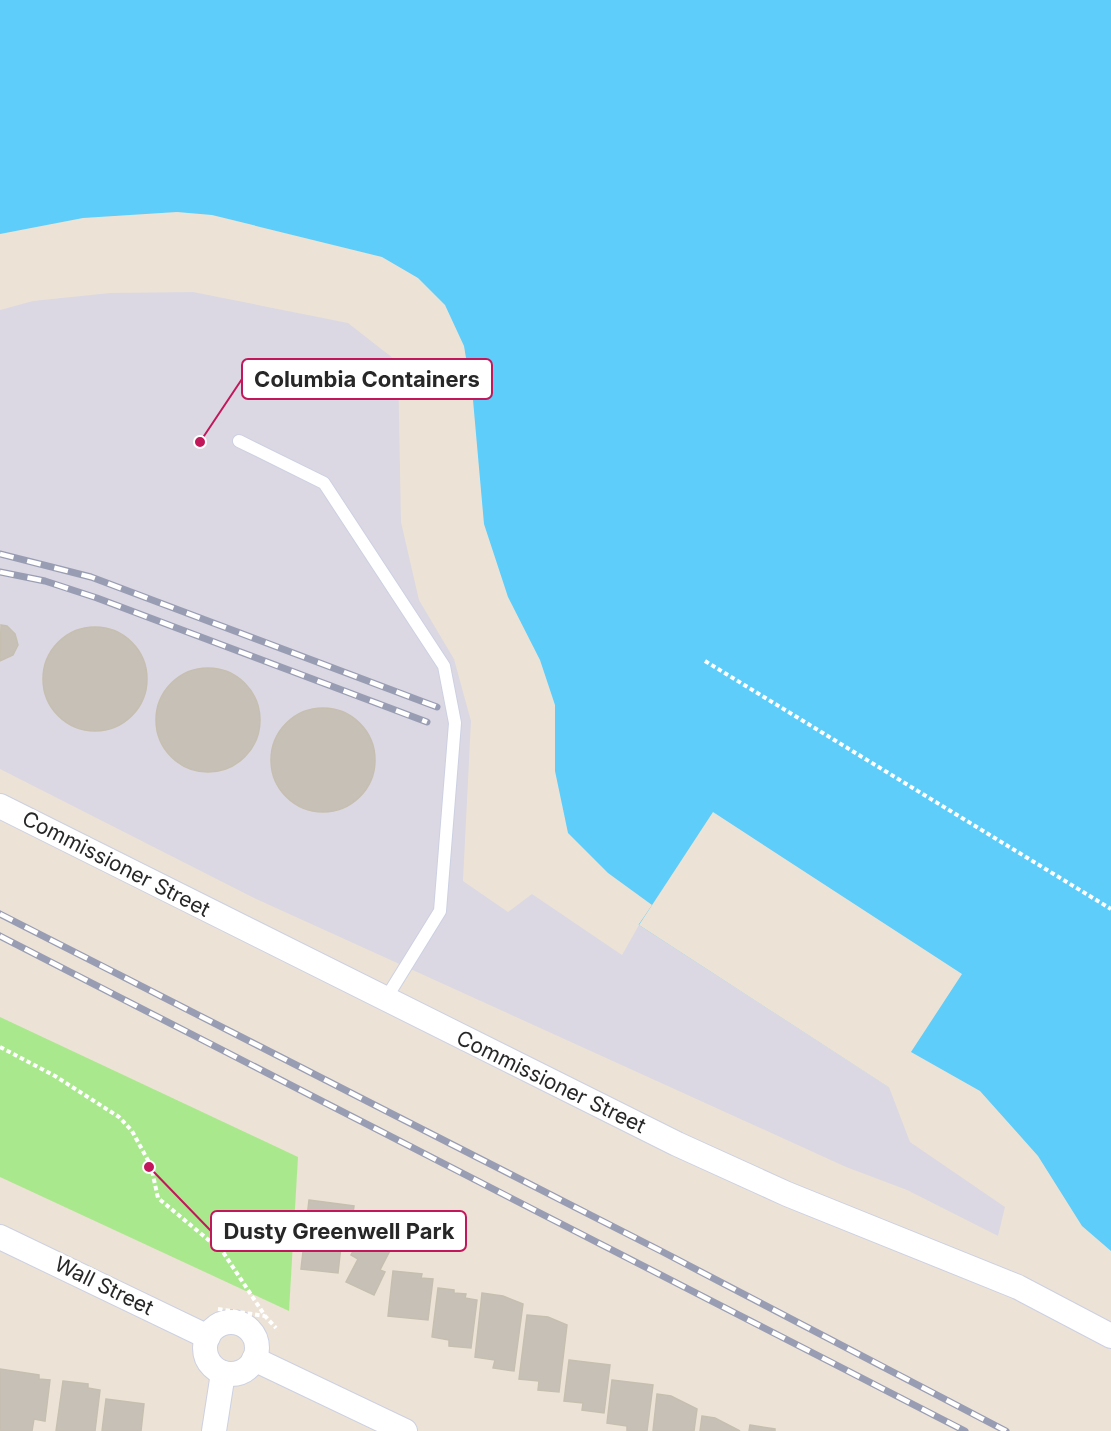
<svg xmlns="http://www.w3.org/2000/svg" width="1111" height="1431" font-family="Inter,sans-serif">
	<rect width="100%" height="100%" fill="#ece3d6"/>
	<polygon fill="#dbd8e3" points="193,292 348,323 398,362 401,522 419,600 454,659 471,721 463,881 508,912 532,894 622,955 639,925 962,974 889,1087 910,1142 1005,1207 998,1236 907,1190 846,1167 254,898 0,769 0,310 33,301 110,293"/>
	<polygon fill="#aae88d" points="0,1017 298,1157 289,1311 0,1177"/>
	<polygon fill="#5ecdf9" points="0,0 1111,0 1111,1257 1082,1238 989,1126 940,1095 889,1087 639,925 549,856 515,707 448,357 401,309 308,277 197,253 75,252 0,268"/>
	<g fill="#ece3d6">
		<polygon points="177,212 212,215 382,257 418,278 445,305 464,346 473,400 484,524 508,597 540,660 555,705 555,771 568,833 608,873 652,905 637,927 547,859 531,832 520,782 512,708 495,659 455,580 445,359 399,311 308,280 196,256 75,255 0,271 0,234 83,218"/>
		<polygon points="713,812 962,974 911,1052 980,1091 1038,1156 1082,1226 1111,1251 1111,1260 1080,1240 987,1128 938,1098 893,1090 639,925"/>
	</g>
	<g fill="#c6c0b7" stroke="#c6bfb0" stroke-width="1.5">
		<polygon points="1,625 7,626 15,634 18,645 13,655 0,661"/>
		<circle cx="95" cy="679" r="52"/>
		<circle cx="208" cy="720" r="52"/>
		<circle cx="323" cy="760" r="52"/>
		<polygon points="309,1200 354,1206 351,1229 343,1228 338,1273 301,1269"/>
		<polygon points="375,1223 398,1235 380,1270 385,1272 374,1295 346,1282 358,1259 351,1255 362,1234 369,1237"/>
		<polygon points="393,1271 422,1274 421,1278 433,1279 428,1320 388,1316"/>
		<polygon points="438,1288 454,1290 454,1293 466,1294 465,1298 477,1300 471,1348 449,1346 449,1340 432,1337"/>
		<polygon points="482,1293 503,1296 523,1304 514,1371 493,1368 495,1360 475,1357"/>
		<polygon points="527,1315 548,1317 567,1325 559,1392 538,1390 539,1381 519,1379"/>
		<polygon points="569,1360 610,1365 604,1413 582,1410 583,1403 564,1401"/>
		<polygon points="0,1369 39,1375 39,1379 50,1380 45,1421 34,1419 32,1431 0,1431"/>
		<polygon points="612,1380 653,1385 647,1431 627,1431 627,1426 607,1423"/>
		<polygon points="63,1381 88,1384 88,1388 100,1390 95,1431 56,1431"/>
		<polygon points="657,1394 671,1396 697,1409 694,1431 653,1431"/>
		<polygon points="106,1399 144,1404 141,1431 102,1431"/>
		<polygon points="702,1416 715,1418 740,1431 700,1431"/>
		<polygon points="750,1425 775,1429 775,1431 749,1431"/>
	</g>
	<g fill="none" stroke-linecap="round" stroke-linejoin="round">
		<defs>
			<polyline id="service" points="239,441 324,483 444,666 455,723 440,911 385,1000"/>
			<g id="minor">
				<polyline points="0,806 677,1144 787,1194 1018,1287 1111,1336"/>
				<polyline points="0,1237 208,1337"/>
				<circle cx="231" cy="1348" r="26"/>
				<polyline points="254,1359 405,1431"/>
				<polyline points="214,1431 223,1373"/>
			</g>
		</defs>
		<use href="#service" stroke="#ccd0e2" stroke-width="14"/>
		<use href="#minor" stroke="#ccd0e2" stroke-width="26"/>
		<g stroke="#fff" stroke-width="4" stroke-dasharray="4.5 3" stroke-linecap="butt">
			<polyline points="705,661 1111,909"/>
			<polyline points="0,1047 55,1076 119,1117 132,1131 151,1166 158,1198 223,1252 265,1316 276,1328"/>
			<polyline points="218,1309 265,1316"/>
		</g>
		<use href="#service" stroke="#fff" stroke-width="12"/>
		<use href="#minor" stroke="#fff" stroke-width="24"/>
		<defs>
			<g id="rail">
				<polyline points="0,554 91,577 437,707"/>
				<polyline points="0,572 45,581 97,598 427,722"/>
				<polyline points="0,914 661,1251 1006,1431"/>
				<polyline points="0,936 965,1431"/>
			</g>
		</defs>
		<use href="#rail" stroke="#999db4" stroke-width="7"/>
		<use href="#rail" stroke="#fff" stroke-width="4.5" stroke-dasharray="14" stroke-linecap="butt"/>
	</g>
	<g text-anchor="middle" stroke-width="6" stroke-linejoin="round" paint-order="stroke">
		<g font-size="21" fill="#272727" stroke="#fff">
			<text transform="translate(116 864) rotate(27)" y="7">Commissioner Street</text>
			<text transform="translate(551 1082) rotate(26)" y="7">Commissioner Street</text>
			<text transform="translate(104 1286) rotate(26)" y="7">Wall Street</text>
		</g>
	</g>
	<path fill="none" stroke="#c2185b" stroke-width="2" d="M200 442L242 379M149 1167L211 1231"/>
	<g fill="#c2185b" stroke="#fff" stroke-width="2">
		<circle cx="200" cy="442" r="6"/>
		<circle cx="149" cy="1167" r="6"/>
	</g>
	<g fill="#fff" stroke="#c2185b" stroke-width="2">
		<rect x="242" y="359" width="250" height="40" rx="6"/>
		<rect x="211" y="1211" width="255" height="40" rx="6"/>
	</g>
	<g font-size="22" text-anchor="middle" font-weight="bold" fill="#272727">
		<text x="367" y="387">Columbia Containers</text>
		<text x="339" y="1239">Dusty Greenwell Park</text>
	</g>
</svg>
